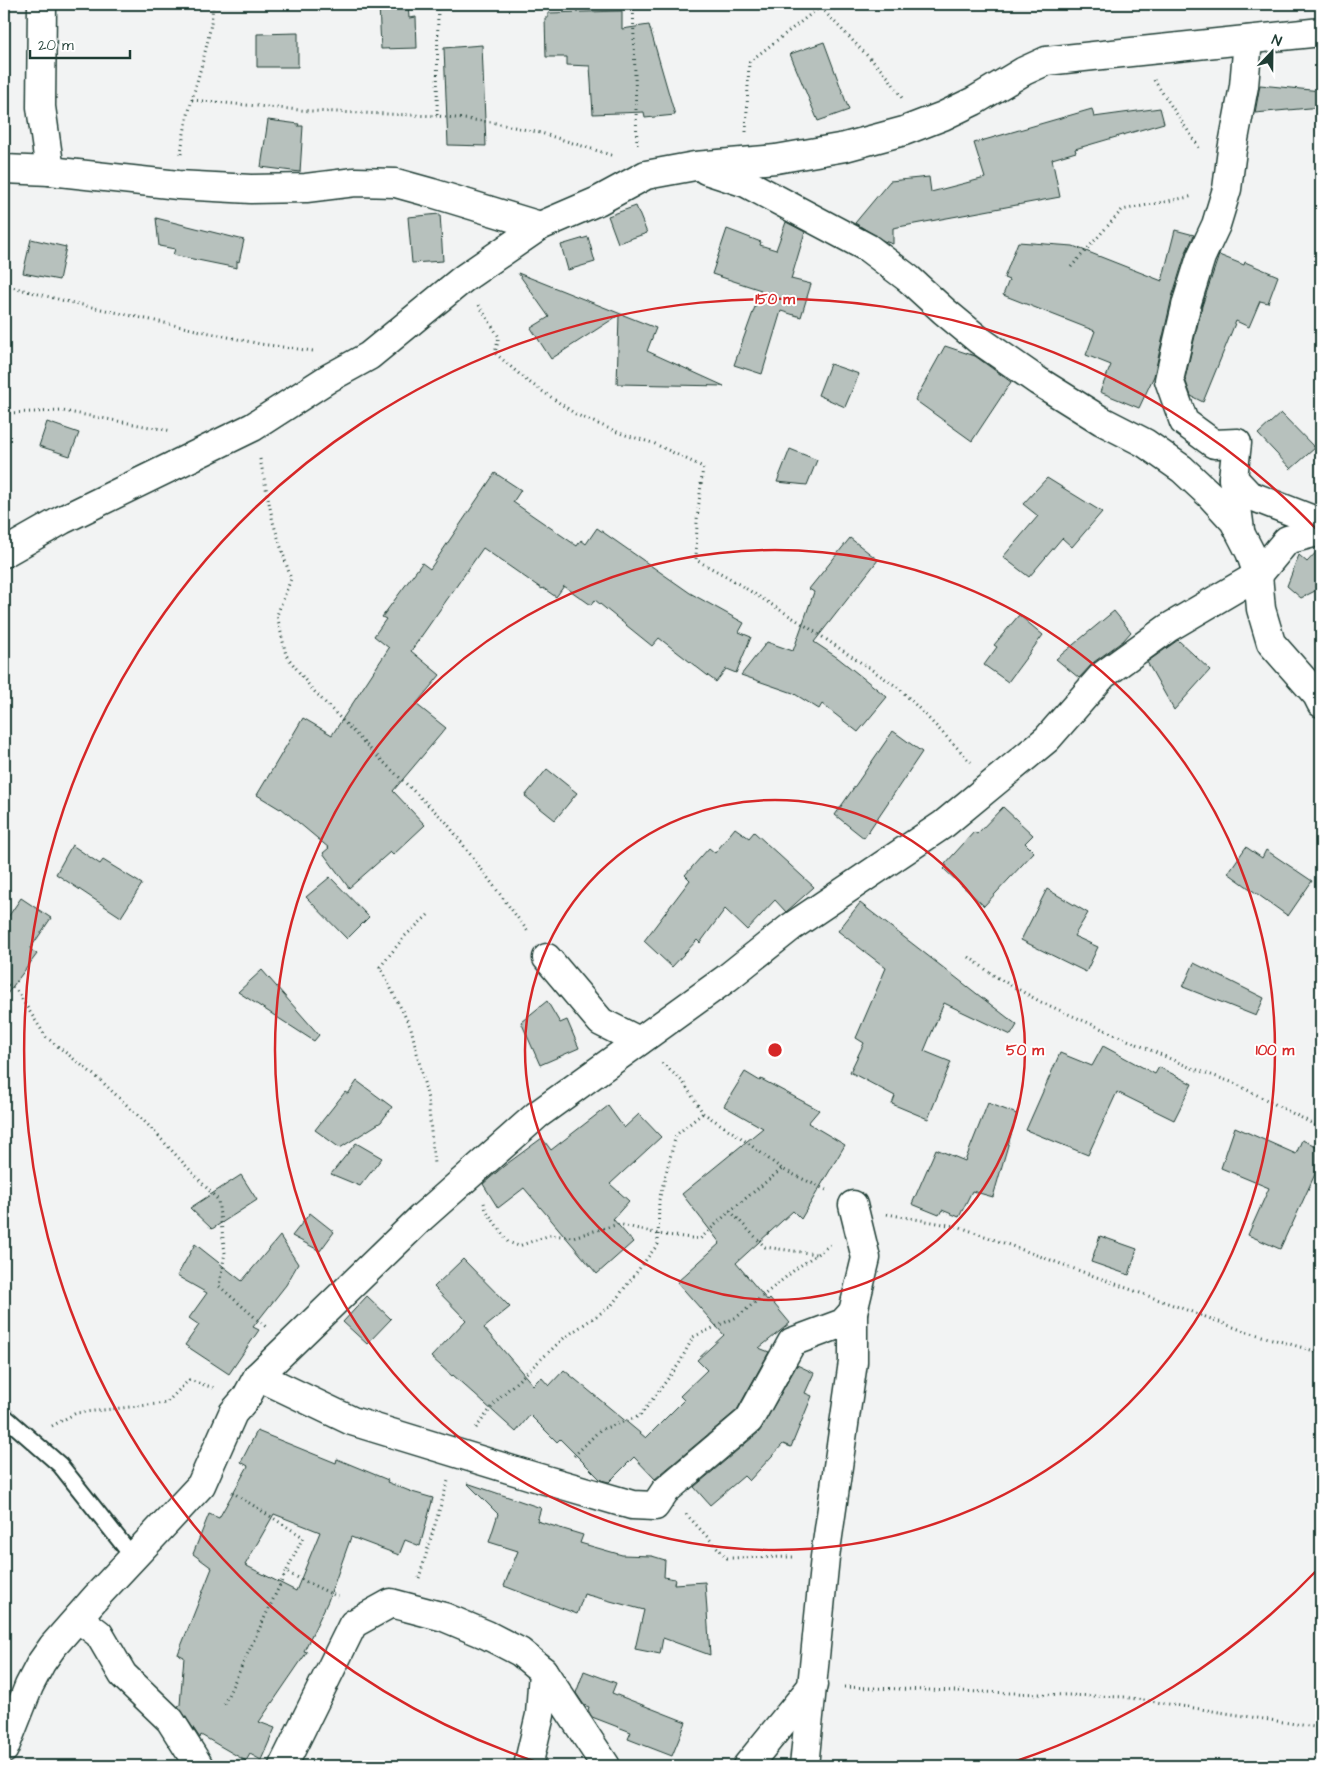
<svg xmlns="http://www.w3.org/2000/svg" width="1325" height="1770" font-family="'Architects Daughter',sans-serif">
	<rect width="100%" height="100%" fill="#f2f3f3"/>
	<filter id="ink" filterUnits="userSpaceOnUse"><feTurbulence type="fractalNoise" baseFrequency=".02" numOctaves="2"/><feDisplacementMap in="SourceGraphic" scale="10" xChannelSelector="R" yChannelSelector="G"/><feConvolveMatrix kernelMatrix="1 2 1 2 8 2 1 2 1" color-interpolation-filters="sRGB"/></filter>
	<g filter="url(#ink)">
		<g fill="#b7c1bd" stroke="#1f3d34" fill-rule="evenodd">
			<polygon points="379,4 408,4 409,18 416,17 417,48 381,49"/>
			<polygon points="622,11 622,29 649,25 675,115 645,118 644,112 593,114 590,66 567,65 567,57 546,57 545,18 548,18 548,13"/>
			<polygon points="298,33 298,67 257,67 257,34"/>
			<polygon points="824,42 849,110 818,121 790,54"/>
			<polygon points="482,45 486,146 448,145 444,48"/>
			<polygon points="1260,85 1321,91 1321,107 1255,113"/>
			<polygon points="1160,108 1164,123 1075,149 1076,152 1052,159 1060,197 893,228 893,244 884,241 855,223 890,181 929,177 931,192 985,178 974,143 1092,109 1094,117"/>
			<polygon points="268,120 299,124 298,126 303,126 300,172 261,167"/>
			<polygon points="636,206 647,233 618,243 608,216"/>
			<polygon points="440,214 443,261 412,263 408,217"/>
			<polygon points="156,218 244,240 239,262 237,261 237,268 173,255 175,249 159,246"/>
			<polygon points="786,222 805,232 791,279 811,284 801,317 781,311 762,374 734,365 761,290 712,274 727,229 761,242 760,245 776,250"/>
			<polygon points="1175,230 1194,235 1186,252 1172,297 1154,376 1139,408 1100,392 1111,365 1086,355 1095,331 1003,295 1009,280 1004,278 1018,242 1073,246 1162,281"/>
			<polygon points="588,237 595,262 568,270 561,245"/>
			<polygon points="31,239 66,247 59,280 23,273"/>
			<polygon points="1219,255 1244,265 1245,262 1278,276 1268,303 1260,301 1249,327 1236,321 1203,402 1191,396 1185,379 1202,306"/>
			<polygon points="518,273 656,328 647,351 724,386 617,384 619,315 551,359 531,328 549,317"/>
			<polygon points="945,346 975,356 1011,382 972,441 915,400"/>
			<polygon points="830,364 859,374 845,407 818,395"/>
			<polygon points="1281,413 1315,448 1291,469 1258,434"/>
			<polygon points="47,422 79,433 70,456 39,446"/>
			<polygon points="790,449 817,460 807,485 777,482"/>
			<polygon points="495,473 521,490 513,502 577,546 581,540 586,544 597,528 690,593 744,623 739,632 751,637 736,673 726,669 716,682 659,638 652,646 595,600 591,605 564,586 556,597 543,588 542,589 483,548 411,651 440,675 416,704 446,728 393,791 425,825 393,855 390,852 349,888 323,853 329,848 281,808 280,809 257,795 303,718 332,735 389,648 374,636 386,619 382,617 422,563 430,569"/>
			<polygon points="1047,478 1102,512 1072,547 1062,538 1029,577 1003,557 1038,516 1023,504"/>
			<polygon points="850,538 878,560 814,642 838,658 887,697 858,732 822,704 819,709 793,693 741,675 767,642 793,651 814,592 809,589"/>
			<polygon points="1321,547 1321,588 1301,598 1287,586 1299,555 1307,562"/>
			<polygon points="1114,611 1131,632 1123,641 1094,662 1079,678 1056,659"/>
			<polygon points="1019,615 1043,635 1008,682 984,665 997,647 994,645"/>
			<polygon points="1178,640 1210,670 1174,710 1147,662"/>
			<polygon points="893,731 922,752 864,838 835,815"/>
			<polygon points="547,769 577,793 555,820 525,796"/>
			<polygon points="1003,807 1033,835 1025,843 1034,852 984,906 944,869 947,866 945,864 974,832 977,834"/>
			<polygon points="735,828 749,838 754,832 814,887 786,912 775,900 747,930 725,909 700,943 697,940 672,967 644,941 690,880 685,875 709,848 715,853"/>
			<polygon points="72,845 100,864 103,860 142,884 121,917 56,874"/>
			<polygon points="1246,847 1262,858 1266,850 1312,881 1288,916 1228,873"/>
			<polygon points="330,877 369,917 347,939 306,897"/>
			<polygon points="1047,889 1088,913 1074,936 1098,947 1086,972 1021,940"/>
			<polygon points="21,898 51,918 30,949 37,954 4,998 4,923"/>
			<polygon points="860,903 1017,1025 1011,1035 944,1003 924,1051 951,1062 928,1119 892,1104 895,1096 850,1072 864,1043 856,1038 886,968 838,931"/>
			<polygon points="1194,963 1264,998 1256,1016 1183,987"/>
			<polygon points="262,970 319,1035 314,1041 238,992"/>
			<polygon points="547,1001 560,1023 567,1020 579,1048 540,1065 521,1022"/>
			<polygon points="1103,1046 1155,1074 1159,1067 1192,1084 1174,1120 1117,1092 1088,1155 1026,1130 1060,1053 1092,1066"/>
			<polygon points="745,1072 760,1081 761,1079 819,1110 808,1123 845,1145 801,1219 793,1211 736,1263 768,1301 770,1299 790,1323 759,1348 769,1352 737,1410 655,1479 634,1457 609,1482 601,1480 560,1439 557,1442 530,1415 516,1432 453,1375 452,1376 431,1357 466,1320 434,1287 463,1259 510,1307 484,1328 533,1385 541,1377 549,1386 564,1370 646,1438 684,1400 680,1396 707,1370 697,1360 724,1335 677,1282 720,1243 682,1194 763,1128 724,1106"/>
			<polygon points="357,1081 392,1107 381,1122 340,1148 315,1130 345,1092 348,1094"/>
			<polygon points="988,1103 1017,1114 993,1197 972,1191 959,1217 942,1210 939,1215 912,1204 936,1149 965,1161"/>
			<polygon points="608,1106 624,1128 639,1114 661,1137 610,1184 629,1201 613,1219 633,1242 597,1274 524,1188 498,1208 483,1184 504,1166 542,1138 551,1150"/>
			<polygon points="1235,1127 1296,1154 1302,1140 1321,1148 1321,1161 1291,1227 1290,1227 1280,1249 1248,1235 1269,1188 1221,1168"/>
			<polygon points="356,1143 382,1158 360,1186 331,1174"/>
			<polygon points="241,1175 257,1200 212,1229 190,1208"/>
			<polygon points="310,1213 334,1232 320,1251 292,1236"/>
			<polygon points="280,1236 298,1264 286,1285 253,1327 259,1330 229,1374 185,1345 199,1325 189,1318 207,1293 177,1276 195,1244 242,1281"/>
			<polygon points="1100,1236 1137,1249 1129,1275 1091,1262"/>
			<polygon points="367,1296 391,1319 367,1344 343,1322"/>
			<polygon points="797,1365 814,1373 805,1393 812,1396 791,1447 783,1444 749,1481 744,1476 710,1505 694,1487 759,1432"/>
			<path d="M 257,1431 L 336,1463 L 337,1459 L 388,1480 L 387,1482 L 412,1492 L 433,1498 L 420,1546 L 405,1540 L 399,1555 L 351,1537 L 328,1601 L 304,1651 L 307,1652 L 259,1722 L 275,1728 L 261,1760 L 250,1754 L 246,1761 L 201,1735 L 200,1738 L 178,1706 L 180,1705 L 184,1657 L 178,1654 L 212,1568 L 193,1554 L 209,1514 L 219,1518 L 248,1466 L 241,1462 ZM 274,1514 L 320,1532 L 296,1591 L 245,1565 Z"/>
			<polygon points="467,1483 541,1508 537,1521 583,1535 580,1543 622,1555 652,1556 665,1560 664,1577 675,1579 674,1584 705,1582 710,1655 663,1638 660,1654 635,1649 644,1610 584,1594 577,1614 504,1586 518,1551 489,1542 498,1514"/>
			<polygon points="584,1671 616,1683 612,1693 686,1722 672,1756 628,1739 631,1732 592,1717 588,1710 589,1707 584,1705 576,1693"/>
		</g>
		<g fill="none" stroke-linecap="round" stroke-linejoin="round">
			<defs>
				<polyline id="lane" points="4,1416 60,1465 133,1557"/>
				<g id="street">
					<polyline points="42,4 41,107 50,171 178,185 251,189 306,188 355,182 396,183 432,193 540,226"/>
					<polyline points="4,169 50,171"/>
					<polyline points="706,170 746,183 868,248 909,279 944,311 979,340 1038,381 1102,421 1145,443 1182,469 1211,496 1234,521 1250,552 1258,575 1261,609 1271,643 1317,695 1321,703"/>
					<polyline points="1233,478 1249,495 1321,523"/>
					<polyline points="1240,530 1233,478 1237,443 1214,444 1184,422 1169,380 1187,302 1201,257 1216,225 1227,189 1232,150 1244,86 1248,40"/>
					<polyline points="4,553 62,520 253,427 329,378 369,356 463,279 540,226 598,201 646,175 695,166 776,159 845,147 904,131 943,116 974,101 1024,71 1046,61 1321,32"/>
					<polyline points="547,958 601,1022 639,1041"/>
					<polyline points="258,1376 352,1421 532,1476 632,1505 655,1506 665,1491 749,1420 792,1342 843,1323 853,1312"/>
					<polyline points="78,1618 99,1634 123,1675 170,1720 199,1766"/>
					<polyline points="543,1671 606,1766"/>
					<polyline points="4,1749 29,1686 41,1663 53,1646 97,1596 201,1485 233,1413 246,1398 258,1376 421,1218 537,1115 727,978 791,927 944,824 1047,739 1103,675 1168,628 1258,575 1287,540 1321,531"/>
					<polyline points="283,1766 353,1624 391,1603 444,1617 487,1635 520,1652 543,1671 540,1715 528,1766"/>
					<polyline points="747,1766 813,1685"/>
					<polyline points="804,1766 825,1557 853,1362 853,1312 866,1258 853,1205"/>
				</g>
			</defs>
			<use href="#lane" stroke="#1f3d34" stroke-width="19"/>
			<use href="#street" stroke="#1f3d34" stroke-width="31"/>
			<g stroke="#1f3d34" stroke-width="3" stroke-dasharray="1 4" stroke-linecap="butt">
				<polyline points="438,4 437,116 491,122 541,133 614,156"/>
				<polyline points="633,4 637,145"/>
				<polyline points="822,4 820,7 889,78 902,98"/>
				<polyline points="1154,80 1200,149"/>
				<polyline points="192,100 311,111 437,116"/>
				<polyline points="746,132 749,62 820,7"/>
				<path d="M 181,154 C 186,103 210,55 213,4"/>
				<polyline points="1071,267 1122,210 1194,196"/>
				<polyline points="4,285 69,302 260,344 313,351"/>
				<polyline points="479,305 499,337 495,353 526,380 577,415 622,434 653,443 703,467 697,520 696,560 726,576 809,628 899,688 971,762"/>
				<polyline points="4,413 63,411 172,431"/>
				<polyline points="260,459 273,522 291,579 277,615 286,655 311,688 374,753 446,822 529,933"/>
				<polyline points="428,915 405,936 380,967 411,1028 428,1099 434,1164"/>
				<polyline points="969,957 996,977 1041,1002 1189,1067 1234,1083 1321,1128"/>
				<polyline points="4,982 16,990 46,1037 99,1079 147,1124 218,1200 225,1253 219,1286 266,1327"/>
				<polyline points="662,1063 683,1082 703,1113 740,1137 782,1169 826,1190"/>
				<polyline points="484,1203 486,1210 508,1242 519,1246 550,1235 573,1237 619,1224 658,1234 700,1239 730,1211 782,1169"/>
				<polyline points="730,1211 765,1247 816,1254"/>
				<polyline points="887,1214 960,1227 1244,1331 1311,1350 1321,1354"/>
				<polyline points="52,1426 76,1413 166,1403 189,1380 214,1388"/>
				<polyline points="476,1428 498,1399 564,1338 611,1306 658,1244 659,1200 676,1135 703,1113"/>
				<polyline points="574,1456 600,1430 640,1416 679,1364 693,1337 737,1317 797,1268 830,1245"/>
				<polyline points="232,1492 303,1537 286,1572 338,1597"/>
				<polyline points="686,1514 727,1558 793,1557"/>
				<polyline points="419,1578 448,1481"/>
				<polyline points="844,1687 1124,1697 1321,1728"/>
				<polyline points="224,1704 286,1572"/>
			</g>
			<use href="#lane" stroke="#fff" stroke-width="15"/>
			<use href="#street" stroke="#fff" stroke-width="28"/>
		</g>
	</g>
	<g fill="none" stroke="#d62828" stroke-width="2.5">
		<circle cx="775" cy="1050" r="250"/>
		<circle cx="775" cy="1050" r="500"/>
		<path d="M1320 1567A751 751 0 0 1 1001 1766M549 1766A751 751 0 1 1 1320 533"/>
	</g>
	<circle cx="775" cy="1050" r="8" fill="#d62828" stroke="#fff" stroke-width="2.5"/>
	<g font-size="15" text-anchor="middle" font-weight="bold" fill="#d62828" stroke="#fff" stroke-width="4" stroke-linejoin="round" paint-order="stroke">
		<text x="775" y="304">150 m</text>
		<text x="1025" y="1055">50 m</text>
		<text x="1275" y="1055">100 m</text>
	</g>
	<rect width="1325" height="1770" fill="none" stroke="#fff" stroke-width="20"/>
	<rect x="10" y="10" width="1305" height="1750" fill="none" stroke="#1f3d34" stroke-width="2" filter="url(#ink)"/>
	<g transform="translate(1272 52) rotate(22)" stroke="#ffffff" stroke-width="4" paint-order="stroke">
	<path d="M0-4L9 19L0 12L-9 19Z" fill="#1f3d34"/>
	<text y="-8" font-size="14" font-weight="bold" text-anchor="middle" fill="#1f3d34">N</text>
	</g>
	<path d="M30 50v8h100v-8" fill="none" stroke="#1f3d34" stroke-width="2.5"/>
	<text x="38" y="50" font-size="15" fill="#1f3d34" stroke="#ffffff" stroke-width="4" paint-order="stroke">20 m</text>
</svg>
